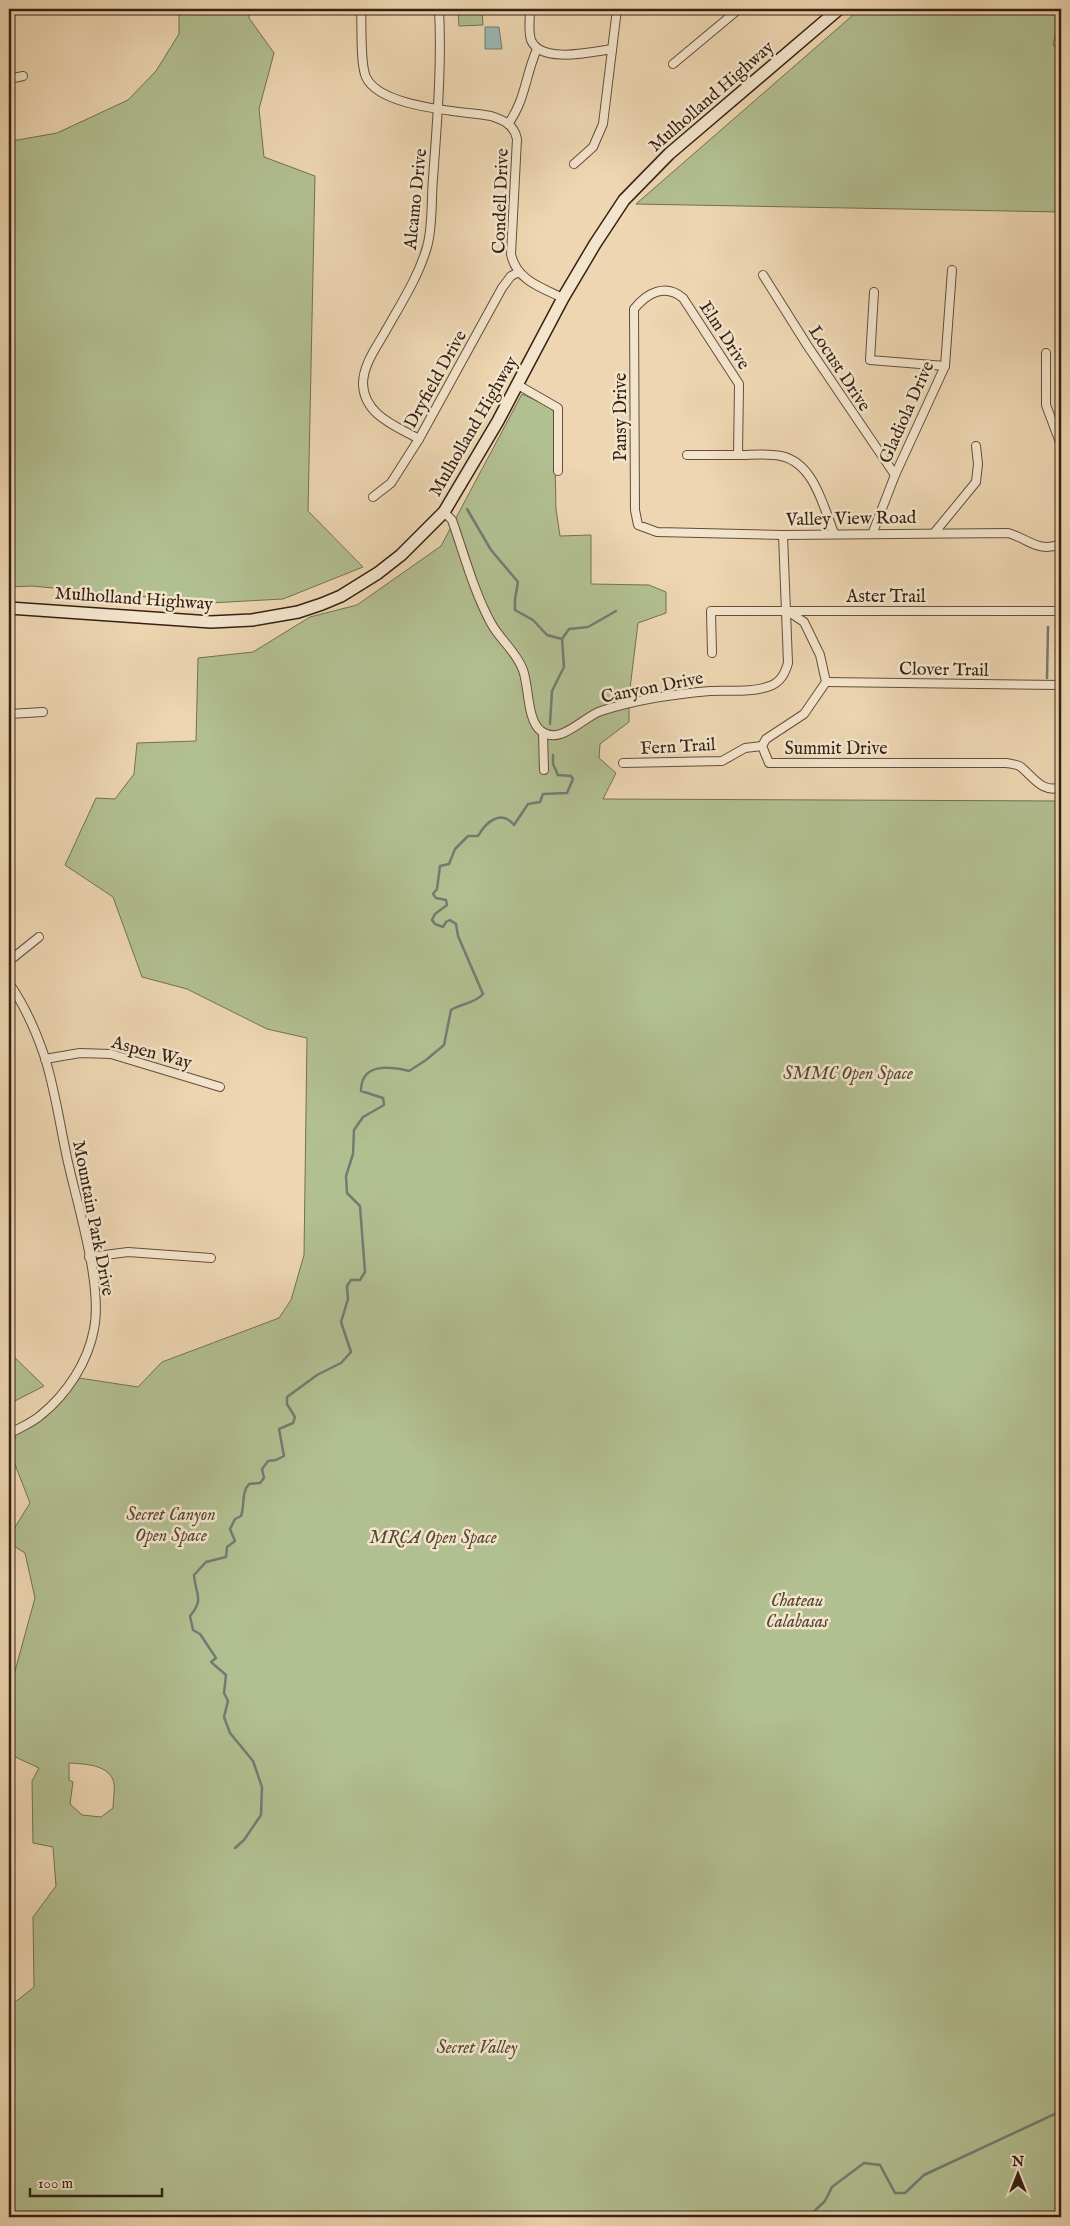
<svg xmlns="http://www.w3.org/2000/svg" width="1070" height="2226" font-family="'IM FELL English',serif">
	<rect width="100%" height="100%" fill="#edd6b1"/>
	<filter id="stains"><feTurbulence type="fractalNoise" baseFrequency=".004" numOctaves="4"/><feColorMatrix values="0 0 0 0 .2 0 0 0 0 .09 0 0 0 0 .02 0 0 0 .5 -.17"/></filter>
	<radialGradient id="worn" r=".72"><stop offset=".6" stop-color="#630" stop-opacity="0"/><stop offset="1" stop-color="#630" stop-opacity=".3"/></radialGradient>
	<g fill="#b2bf91" stroke="#747052" fill-rule="evenodd">
		<polygon points="179,9 250,9 249,18 274,53 259,109 264,157 315,176 308,511 363,567 283,599 210,603 32,586 9,587 9,139 12,141 57,133 128,100 156,71 179,34"/>
		<polygon points="458,9 482,9 483,25 459,26"/>
		<polygon points="860,9 1061,9 1053,45 1061,48 1061,212 636,204"/>
		<path d="M 522,394 L 548,406 L 554,412 L 556,509 L 560,536 L 591,535 L 591,584 L 649,585 L 666,592 L 666,613 L 638,623 L 629,697 L 629,722 L 600,744 L 599,758 L 616,773 L 603,799 L 1061,801 L 1061,2217 L 9,2217 L 9,2007 L 34,1987 L 33,1917 L 56,1886 L 53,1847 L 33,1843 L 32,1781 L 39,1768 L 9,1754 L 9,1696 L 14,1684 L 12,1682 L 35,1598 L 25,1553 L 9,1543 L 9,1537 L 30,1503 L 9,1449 L 9,1442 L 16,1438 L 12,1430 L 44,1410 L 72,1378 L 78,1380 L 79,1378 L 138,1387 L 162,1362 L 279,1318 L 291,1300 L 304,1255 L 307,1038 L 267,1029 L 187,989 L 142,977 L 113,897 L 65,865 L 96,798 L 115,799 L 134,774 L 137,743 L 196,741 L 198,658 L 253,652 L 310,617 L 357,605 L 441,546 ZM 69,1763 C 84,1764 111,1764 114,1784 C 115,1791 113,1801 113,1808 L 101,1817 L 82,1815 L 70,1804 L 73,1782 L 69,1780 Z"/>
		<polygon points="9,1352 44,1386 9,1404"/>
	</g>
	<polygon fill="#9ab8b2" stroke="#727c73" points="485,27 499,27 502,49 485,49"/>
	<g fill="none" stroke-linecap="round" stroke-linejoin="round">
		<g stroke="#727c73" stroke-width="2.5">
			<polyline points="467,509 491,550 518,582 515,599 515,610 533,620 547,635 562,639 564,667 552,691 550,724"/>
			<polyline points="562,639 569,629 588,627 616,611"/>
			<polyline points="1047,678 1048,627"/>
			<path d="M 235,1848 L 244,1840 L 261,1815 L 262,1787 L 253,1761 L 230,1733 L 224,1717 L 228,1701 L 224,1693 L 226,1675 L 211,1662 L 216,1658 L 200,1634 L 193,1630 L 190,1616 C 205,1598 195,1594 194,1575 L 206,1562 L 226,1557 L 227,1547 L 235,1541 L 230,1529 L 235,1519 L 241,1516 C 245,1505 241,1493 249,1484 L 260,1483 L 264,1478 L 262,1469 L 268,1461 L 276,1460 L 284,1456 L 279,1429 L 293,1423 L 295,1417 L 287,1404 L 287,1397 L 317,1375 L 341,1363 L 351,1352 L 341,1322 L 348,1299 L 347,1286 L 351,1280 L 360,1280 L 365,1272 L 360,1206 L 347,1193 L 346,1176 L 353,1154 L 354,1130 L 363,1117 L 384,1105 L 383,1098 L 361,1091 C 361,1063 389,1066 409,1071 L 426,1060 L 444,1045 L 451,1010 C 462,1003 474,1004 483,994 L 458,936 L 456,924 L 450,920 L 446,922 L 443,927 L 435,924 L 432,920 L 435,914 L 447,905 L 446,900 L 436,898 L 433,894 L 437,889 L 440,866 L 449,864 L 455,849 L 468,836 L 478,836 C 486,822 501,809 514,825 L 528,804 L 540,802 L 543,794 L 567,793 L 573,779 L 571,776 L 558,775 L 553,764 L 553,755"/>
			<polyline points="808,2217 825,2201 832,2187 864,2163 880,2165 895,2193 905,2193 924,2175 1061,2111"/>
		</g>
		<defs>
			<g id="street">
				<path d="M 361,9 C 362,25 360,64 366,77 C 380,108 461,111 491,116 C 503,120 514,124 517,139 L 511,254 C 516,280 542,288 563,298"/>
				<path d="M 530,9 C 530,19 528,31 531,40 C 541,64 591,52 612,49"/>
				<polyline points="673,64 739,9"/>
				<polyline points="9,79 23,76"/>
				<path d="M 508,124 C 526,99 525,76 537,49"/>
				<polyline points="574,164 593,147 603,124 617,9"/>
				<polyline points="763,275 807,345 895,475"/>
				<polyline points="874,292 870,360 945,366"/>
				<polyline points="1046,353 1046,405 1061,445"/>
				<polyline points="518,385 558,408 558,471"/>
				<path d="M 419,439 C 396,426 364,415 363,384 C 363,365 376,348 385,332 C 400,305 418,278 427,247 C 433,226 431,201 433,179 C 437,122 442,66 439,9"/>
				<polyline points="687,455 738,455"/>
				<polyline points="373,497 391,483 419,439 502,288 511,276 519,272"/>
				<path d="M 444,512 L 452,520 C 464,554 474,592 491,623 C 500,640 516,651 523,670 C 529,686 527,721 541,731 C 560,746 583,717 601,711 C 634,700 676,694 710,691 C 729,690 751,693 770,686 C 781,682 785,673 788,663 L 783,535"/>
				<polyline points="873,532 895,475 945,366 952,270"/>
				<polyline points="935,532 976,482 978,464 976,446"/>
				<path d="M 834,533 C 823,506 814,463 781,456 C 767,453 751,455 738,455 L 739,384 L 683,298 C 665,283 647,293 634,309 L 635,510 L 638,525 L 657,532 L 783,535 L 1008,533 C 1029,539 1038,553 1061,544"/>
				<path d="M 786,610 L 804,622 L 820,655 L 826,682 L 804,714 L 766,739 L 762,746 L 769,763 L 1006,763 C 1011,764 1017,764 1021,767 C 1033,777 1043,794 1061,787"/>
				<polyline points="712,653 711,611 1061,611"/>
				<polyline points="826,682 1061,685"/>
				<polyline points="9,714 43,712"/>
				<polyline points="543,733 544,770"/>
				<polyline points="623,763 722,761 745,748 762,746"/>
				<polyline points="9,961 39,937"/>
				<path d="M 9,983 C 25,1006 36,1031 45,1058 C 55,1090 60,1125 67,1158 C 77,1204 103,1285 94,1329 C 88,1362 67,1394 41,1415 C 32,1423 19,1428 9,1434"/>
				<polyline points="45,1059 80,1053 111,1054 220,1087"/>
				<polyline points="89,1257 128,1252 211,1258"/>
			</g>
			<polyline id="secondary" points="9,608 211,622 252,620 298,612 322,604 341,596 378,573 401,555 444,512 498,421 563,298 595,244 624,200 669,154 839,9"/>
		</defs>
		<use href="#street" stroke="#644e3b" stroke-width="10"/>
		<use href="#secondary" stroke="#362114" stroke-width="14"/>
		<use href="#street" stroke="#f3e4cc" stroke-width="8"/>
		<use href="#secondary" stroke="#f3e4cc" stroke-width="11"/>
	</g>
	<g text-anchor="middle" stroke-width="5" stroke-linejoin="round" paint-order="stroke">
		<g font-size="18" fill="#362114" stroke="#f3e4cc">
			<text transform="translate(711 96) rotate(-41)" y="6">Mulholland Highway</text>
			<text transform="translate(415 199) rotate(-84)" y="6">Alcamo Drive</text>
			<text transform="translate(500 201) rotate(-88)" y="6">Condell Drive</text>
			<text transform="translate(725 335) rotate(57)" y="6">Elm Drive</text>
			<text transform="translate(840 368) rotate(57)" y="6">Locust Drive</text>
			<text transform="translate(435 379) rotate(-61)" y="6">Dryfield Drive</text>
			<text transform="translate(906 412) rotate(-66)" y="6">Gladiola Drive</text>
			<text transform="translate(620 417) rotate(-90)" y="6">Pansy Drive</text>
			<text transform="translate(473 426) rotate(-60)" y="6">Mulholland Highway</text>
			<text transform="translate(851 518) rotate(-1)" y="6">Valley View Road</text>
			<text x="886" y="602">Aster Trail</text>
			<text transform="translate(134 598) rotate(4)" y="6">Mulholland Highway</text>
			<text transform="translate(944 669) rotate(1)" y="6">Clover Trail</text>
			<text transform="translate(652 687) rotate(-11)" y="6">Canyon Drive</text>
			<text transform="translate(678 746) rotate(-3)" y="6">Fern Trail</text>
			<text x="836" y="754">Summit Drive</text>
			<text transform="translate(152 1052) rotate(15)" y="6">Aspen Way</text>
			<text transform="translate(94 1218) rotate(79)" y="6">Mountain Park Drive</text>
		</g>
		<g font-size="18" font-style="italic" fill="#554833" stroke="#f3e4cc">
			<text x="848" y="1079">SMMC Open Space</text>
			<text x="171" y="1520">Secret Canyon<tspan x="171" dy="21">Open Space</tspan></text>
			<text x="433" y="1543">MRCA Open Space</text>
			<text x="797" y="1606">Chateau<tspan x="797" dy="21">Calabasas</tspan></text>
			<text x="477" y="2053">Secret Valley</text>
		</g>
	</g>
	<rect width="1070" height="2226" fill="none" stroke="#edd6b1" stroke-width="30"/>
	<rect x="10" y="10" width="1050" height="2206" fill="none" stroke="#362114" stroke-width="2.5"/>
	<rect x="15" y="15" width="1040" height="2196" fill="none" stroke="#362114"/>
	<g transform="translate(1018 2174)" stroke="#f3e4cc" stroke-width="4" paint-order="stroke">
	<path d="M0-4L9 19L0 12L-9 19Z" fill="#362114"/>
	<text y="-8" font-size="14" font-weight="bold" text-anchor="middle" fill="#362114">N</text>
	</g>
	<path d="M30 2188v8h132v-8" fill="none" stroke="#362114" stroke-width="2.5"/>
	<text x="38" y="2188" font-size="15" fill="#362114" stroke="#f3e4cc" stroke-width="4" paint-order="stroke">100 m</text>
	<rect width="100%" height="100%" filter="url(#stains)"/>
	<rect width="100%" height="100%" fill="url(#worn)"/>
</svg>
